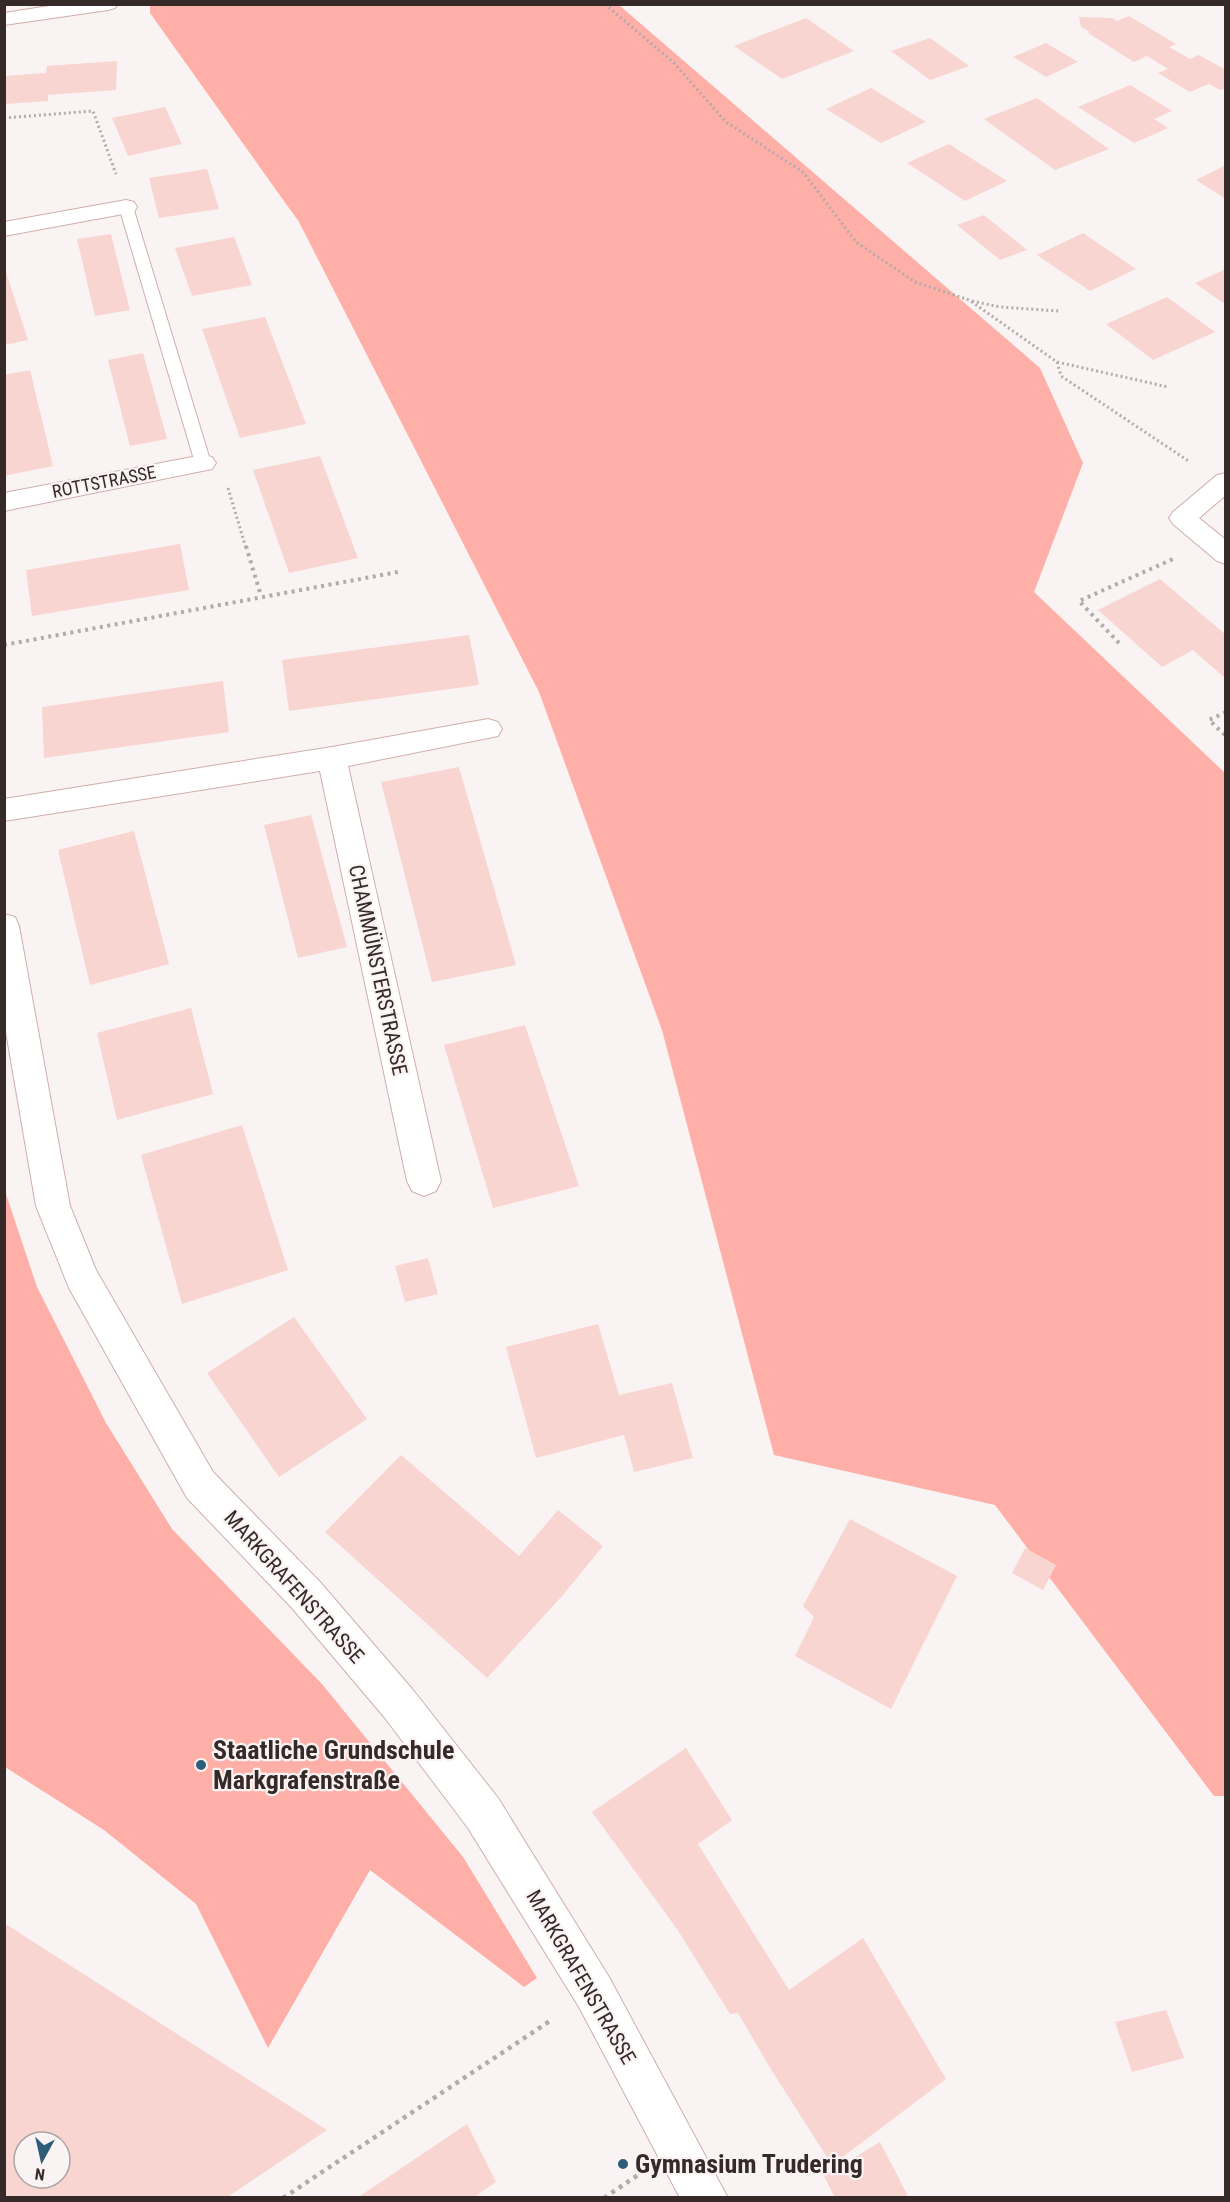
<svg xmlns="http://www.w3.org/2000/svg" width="1230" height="2202" font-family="'Roboto Condensed',sans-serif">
	<rect width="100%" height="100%" fill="#faf3f3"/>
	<g fill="#feafa7">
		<polygon points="150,4 619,5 1040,368 1083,463 1034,592 1225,773 1225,1796 1214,1796 995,1505 774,1455 662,1030 539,692 299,222 150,13"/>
		<polygon points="5,1191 37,1287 106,1423 172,1529 322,1684 463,1857 537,1978 524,1987 370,1870 268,2048 196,1904 104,1830 5,1767"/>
	</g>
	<g fill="#f9d5d1" fill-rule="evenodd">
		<polygon points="1129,16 1176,44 1169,47 1190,59 1199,55 1226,70 1226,89 1220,90 1209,84 1190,92 1158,73 1168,69 1147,56 1134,62 1088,33 1090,32 1081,27 1079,17 1112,18 1117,21"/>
		<polygon points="806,18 854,51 782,79 734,46"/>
		<polygon points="930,38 969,66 930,80 891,51"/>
		<polygon points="1046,43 1078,62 1046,77 1013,57"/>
		<polygon points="117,61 116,90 48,95 48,101 4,104 4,76 46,73 47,66"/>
		<polygon points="1130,85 1172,111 1154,119 1168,128 1134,143 1078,107"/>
		<polygon points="871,88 926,122 881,143 826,109"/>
		<polygon points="1037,98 1109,149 1055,170 984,119"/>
		<polygon points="165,107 182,144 128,156 112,118"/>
		<polygon points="949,144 1007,181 965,201 907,163"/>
		<polygon points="1226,165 1226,199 1196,180"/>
		<polygon points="207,169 219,209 159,218 149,178"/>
		<polygon points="984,215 1027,250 1000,260 957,225"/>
		<polygon points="1083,233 1136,269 1090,291 1037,255"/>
		<polygon points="111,234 130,310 95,316 77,239"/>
		<polygon points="234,237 252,285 192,296 175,248"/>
		<polygon points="4,266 28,340 4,345"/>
		<polygon points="1226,269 1226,302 1223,303 1195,283"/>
		<polygon points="1167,297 1215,332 1153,360 1106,324"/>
		<polygon points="265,317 306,424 240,438 202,329"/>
		<polygon points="143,353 167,439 130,446 108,360"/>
		<polygon points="30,370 53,466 4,476 4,375"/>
		<polygon points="320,456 358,558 289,573 253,470"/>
		<polygon points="180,544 189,590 32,616 26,570"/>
		<polygon points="1160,579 1226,635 1226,679 1193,650 1162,667 1098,610"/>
		<polygon points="469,635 479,685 289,711 282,660"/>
		<polygon points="223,681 229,732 44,758 42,707"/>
		<polygon points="459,767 516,965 432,982 381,782"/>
		<polygon points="311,815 347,947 298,958 264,825"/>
		<polygon points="134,831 169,964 90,985 58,850"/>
		<polygon points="191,1008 213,1094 117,1120 97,1033"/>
		<polygon points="525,1025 579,1186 493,1208 444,1045"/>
		<polygon points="242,1125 288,1270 182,1304 141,1155"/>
		<polygon points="428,1258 438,1294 405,1302 395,1266"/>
		<polygon points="294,1317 367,1419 279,1477 207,1373"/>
		<polygon points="598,1324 619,1395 672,1383 693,1458 634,1472 624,1435 536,1458 506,1347"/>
		<polygon points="401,1455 519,1556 558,1510 603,1546 563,1595 487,1678 325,1532"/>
		<polygon points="850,1519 957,1576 891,1709 795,1656 814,1617 803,1606"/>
		<polygon points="1025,1548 1056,1565 1043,1590 1012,1573"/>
		<polygon points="686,1748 732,1820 698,1844 789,1990 863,1938 946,2079 832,2165 772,2071 738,2013 730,2014 677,1929 592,1812"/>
		<path d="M 4,1923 L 327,2130 L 226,2198 L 4,2198 ZM 24,2142 L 60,2142 L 60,2178 L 24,2178 Z"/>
		<polygon points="1166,2010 1184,2058 1132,2072 1115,2022"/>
		<polygon points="467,2124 496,2182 473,2198 357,2198"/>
		<polygon points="880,2142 909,2198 835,2198 824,2176"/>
	</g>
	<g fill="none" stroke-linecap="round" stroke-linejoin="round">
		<defs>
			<polygon id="service" points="126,203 133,207 211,463 209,467 197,467 195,463 119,207"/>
			<g id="minor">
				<polygon points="62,4 118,4 115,8 108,10 4,25 4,13"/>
				<polygon points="126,200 134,202 137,207 134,212 4,236 4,222"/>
				<polygon points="203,455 212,457 216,463 212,469 4,511 4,493"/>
				<polygon points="1226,473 1226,495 1199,518 1226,540 1226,564 1217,561 1173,524 1169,518 1173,512 1217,475"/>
				<polygon points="488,719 498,722 502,729 498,736 348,766 441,1181 436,1191 424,1196 412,1191 407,1181 320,771 4,821 4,799 332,747"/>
				<polygon points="4,914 15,917 19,926 70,1206 96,1270 213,1472 320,1582 413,1690 498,1798 609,1977 728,2198 680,2198 579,2007 468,1828 385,1718 292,1608 187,1498 69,1288 36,1206 4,1020"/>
			</g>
		</defs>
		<use href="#service" stroke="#cfafab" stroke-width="2"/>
		<use href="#minor" stroke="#cfafab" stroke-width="2"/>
		<g stroke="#b3aaa9" stroke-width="3" stroke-dasharray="2 3" stroke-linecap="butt">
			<polyline points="605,4 674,63 726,122 803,172 856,242 915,282 969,300 1057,362 1168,387"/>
			<polyline points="4,118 93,111 116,174"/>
			<polyline points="972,301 1000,307 1059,311"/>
			<polyline points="1057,362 1061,376 1190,462"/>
			<polyline points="228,488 246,548"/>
		</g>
		<g stroke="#b3aaa9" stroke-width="4" stroke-dasharray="3 4.5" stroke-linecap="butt">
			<polyline points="246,546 261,596"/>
			<polyline points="1119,643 1079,601 1173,559"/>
			<polyline points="4,645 398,572"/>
			<polyline points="1226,712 1209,720 1226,736"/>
		</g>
		<g stroke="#b3aaa9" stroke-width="4.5" stroke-dasharray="4 5" stroke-linecap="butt">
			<polyline points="283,2198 553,2019"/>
			<polyline points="604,2198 638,2175"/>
		</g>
		<use href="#service" fill="#fff" fill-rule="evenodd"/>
		<use href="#minor" fill="#fff" fill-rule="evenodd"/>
	</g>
	<g fill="#2e5c7b" stroke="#faf3f3" stroke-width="2">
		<circle cx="201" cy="1765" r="6"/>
		<circle cx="623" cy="2164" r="6"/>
	</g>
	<g text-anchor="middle" stroke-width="4.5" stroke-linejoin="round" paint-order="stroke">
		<g font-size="18" fill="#362a28" stroke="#faf3f3">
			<text transform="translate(104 482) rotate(-11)" y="6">ROTTSTRASSE</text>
		</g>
		<g font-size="21" fill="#362a28" stroke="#faf3f3">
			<text transform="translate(378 970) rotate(78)" y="7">CHAMMÜNSTERSTRASSE</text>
			<text transform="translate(294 1587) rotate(48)" y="7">MARKGRAFENSTRASSE</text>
			<text transform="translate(581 1977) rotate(60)" y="7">MARKGRAFENSTRASSE</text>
		</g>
		<g font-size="26" font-weight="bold" fill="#362a28" stroke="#faf3f3" text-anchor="start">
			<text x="213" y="1759">Staatliche Grundschule<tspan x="213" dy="30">Markgrafenstraße</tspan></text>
			<text x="635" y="2173">Gymnasium Trudering</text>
		</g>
	</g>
	<rect width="1230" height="2202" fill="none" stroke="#362a28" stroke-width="12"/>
	<g transform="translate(42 2160) rotate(188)"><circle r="28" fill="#faf3f3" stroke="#aca3a2" stroke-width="1.5"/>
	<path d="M0-4.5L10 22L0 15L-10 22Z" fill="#2e5c7b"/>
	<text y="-9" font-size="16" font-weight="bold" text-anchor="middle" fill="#362a28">N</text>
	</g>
</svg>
